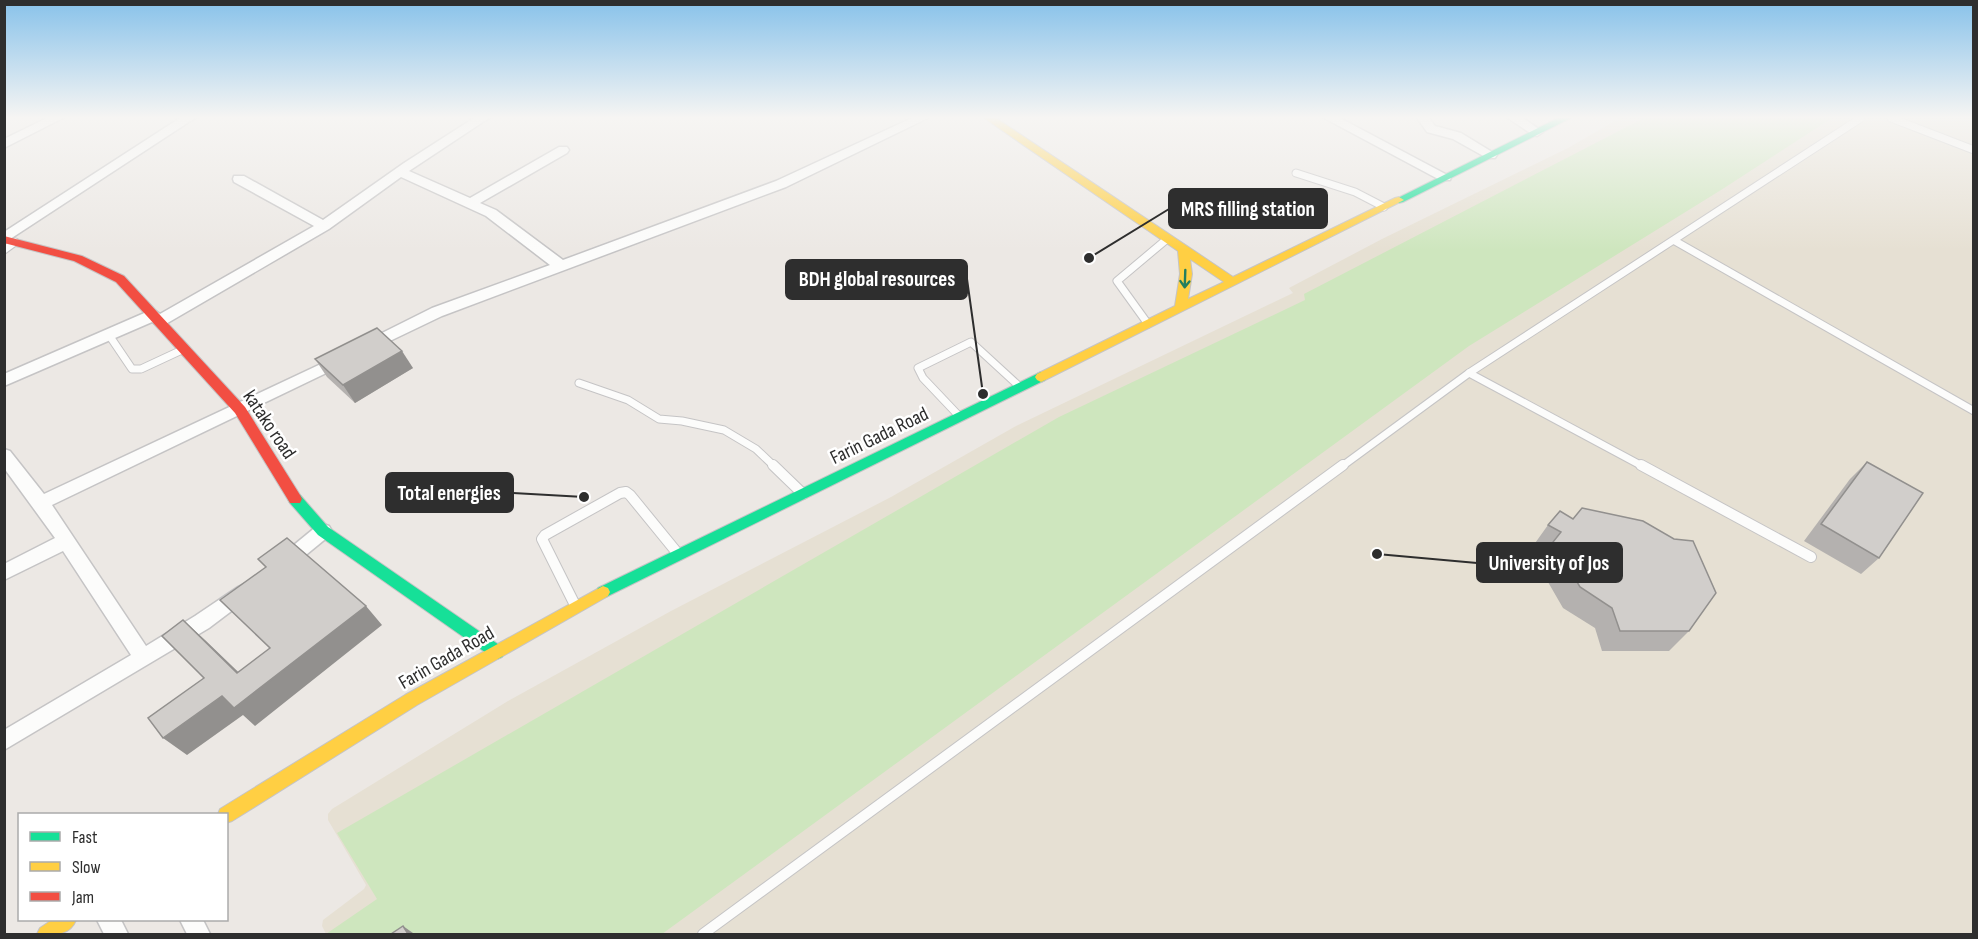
<svg xmlns="http://www.w3.org/2000/svg" width="1978" height="939" font-family="'Sofia Sans Condensed',sans-serif">
	<rect width="100%" height="100%" fill="#ece8e4"/>
	<polygon fill="#e6e0d3" points="1620,118 1973,118 1973,934 326,934 322,926 323,920 364,889 366,885 328,820 328,814 332,809 508,701 671,611 891,497 1016,426 1293,293 1289,288 1382,239 1568,148"/>
	<polygon fill="#cee6be" points="1644,118 1832,118 1721,190 1469,346 662,934 326,934 377,899 337,833 1059,417 1305,300 1304,294"/>
	<g fill="none" stroke-linecap="round" stroke-linejoin="round">
		<defs>
			<g id="lane-far1">
				<polyline points="1891,118 1974,150"/>
				<polyline points="1296,173 1355,192 1384,207"/>
				<polyline points="1675,241 1974,411"/>
				<polyline points="4,250 15,242"/>
				<polyline points="1148,324 1117,281 1167,239"/>
				<polyline points="109,335 132,369 141,369 184,349"/>
				<polyline points="1469,373 1644,467"/>
				<polyline points="579,383 628,400 659,419 682,421 724,430 756,449 775,467"/>
				<polyline points="960,417 923,378 918,368 971,342 1020,387"/>
				<polyline points="1341,467 1469,373 1861,118"/>
			</g>
			<g id="lane">
				<polyline points="773,465 803,494"/>
				<polyline points="1641,465 1811,557"/>
				<polyline points="575,605 542,539 545,535 620,493 626,492 630,495 679,555"/>
				<polyline points="703,934 1343,465"/>
			</g>
			<g id="street">
				<polygon points="47,118 63,118 4,148 4,139"/>
				<polygon points="180,118 195,118 4,243 4,232"/>
				<polygon points="474,118 489,118 409,171 470,198 559,147 567,147 569,150 567,153 480,203 496,210 563,260 776,181 912,118 928,118 786,187 442,316 369,351 364,350 362,346 364,342 432,308 550,265 486,216 401,177 329,229 164,325 159,326 152,322 4,386 4,374 149,311 154,310 160,314 314,226 234,182 233,179 234,176 244,176 323,220 404,163"/>
				<polygon points="1324,118 1340,118 1451,177 1450,180 1440,180"/>
				<polygon points="1417,118 1429,118 1435,126 1461,133 1497,155 1495,158 1487,158 1453,139 1427,132"/>
				<polygon points="1508,118 1523,118 1543,132 1537,136 1533,135"/>
				<polygon points="340,355 345,356 348,360 345,364 52,505 146,646 195,616 238,587 244,584 250,587 253,592 250,597 209,628 4,750 4,730 131,655 63,551 4,580 4,564 55,538 4,468 4,449 10,451 44,494"/>
				<polygon points="323,524 329,526 332,531 329,536 290,568 284,570 278,568 275,563 278,558 317,526"/>
				<polygon points="97,920 121,920 128,934 104,934"/>
				<polygon points="180,920 203,920 210,934 187,934"/>
			</g>
			<g id="fast">
				<polygon points="1558,118 1571,118 1403,202 1399,203 1394,200"/>
				<polygon points="1041,372 1045,374 1047,377 1045,380 608,596 603,598 598,596 596,592 598,588"/>
				<polygon points="295,494 300,495 328,527 502,647 505,652 502,657 497,659 492,657 318,535 290,503 288,499 290,495"/>
			</g>
			<g id="slow">
				<path d="M 984,118 L 996,118 L 1233,277 L 1395,198 L 1399,197 L 1404,200 L 1041,382 L 1037,380 L 1035,377 L 1037,374 L 1175,306 L 1180,274 L 1178,251 ZM 1190,259 L 1224,282 L 1188,299 L 1192,274 Z"/>
				<polygon points="603,586 608,588 610,592 608,596 417,705 232,821 226,823 226,814 218,814 220,809 405,695"/>
				<path d="M 52,920 L 76,920 C 69,937 53,934 37,934 L 40,928 Z"/>
			</g>
			<polygon id="jam" points="4,236 82,256 124,276 245,407 300,495 302,499 300,503 290,503 235,413 116,282 74,261 4,243"/>
		</defs>
		<use href="#lane-far1" stroke="#c5c4c5" stroke-width="9"/>
		<use href="#lane" stroke="#c5c4c5" stroke-width="12"/>
		<use href="#street" stroke="#c5c4c5" stroke-width="3"/>
		<use href="#fast" stroke="#c5c4c5" stroke-width="2"/>
		<use href="#slow" stroke="#c5c4c5" stroke-width="2"/>
		<use href="#jam" stroke="#c5c4c5" stroke-width="2"/>
		<use href="#lane-far1" stroke="#fcfcfb" stroke-width="7"/>
		<use href="#lane" stroke="#fcfcfb" stroke-width="10"/>
		<use href="#street" fill="#fcfcfb" fill-rule="evenodd"/>
		<use href="#fast" fill="#16e098" fill-rule="evenodd"/>
		<use href="#slow" fill="#ffcf43" fill-rule="evenodd"/>
		<use href="#jam" fill="#f24e42" fill-rule="evenodd"/>
	</g>
	<g fill="#b4b1af">
		<polygon points="315,359 413,368 355,403 327,377"/>
		<polygon points="1867,462 1879,558 1861,574 1804,541 1850,479"/>
		<polygon points="1560,511 1689,631 1669,651 1602,651 1595,628 1563,608 1537,563 1544,553 1533,546 1548,525"/>
	</g>
	<g fill="#92908e">
		<polygon points="402,351 413,368 355,403 343,385"/>
		<polygon points="366,606 382,625 255,726 243,715 187,755 163,738 222,696 237,673 183,620 205,640 257,690"/>
		<polygon points="403,926 413,933 414,934 408,934"/>
	</g>
	<g fill="#d1cecb" stroke="#92908e" stroke-width="1.5">
		<polygon points="377,328 402,351 343,385 315,359"/>
		<polygon points="1867,462 1923,493 1879,558 1821,524"/>
		<polygon points="1582,508 1643,521 1674,539 1693,541 1716,593 1689,631 1620,631 1612,608 1580,587 1553,542 1561,532 1548,525 1560,511 1573,519"/>
		<polygon points="287,538 366,606 234,708 222,696 163,738 148,718 204,678 162,636 183,620 237,673 270,648 220,600 266,567 258,559"/>
		<polygon points="403,926 408,934 391,934"/>
	</g>
	<defs><path id="oneway-shaft" d="M-6 0H5M1.5-3L5.5 0L1.5 3" fill="none" stroke-width="1.6" stroke-linecap="round" stroke-linejoin="round" transform="scale(1.5)"/></defs>
	<use stroke="#237e5e" href="#oneway-shaft" transform="translate(1185 279) rotate(92)"/>
	<linearGradient id="sky" x2="0" y2="1"><stop stop-color="#88c2ea"/><stop offset="0.47" stop-color="#f6f5f3"/><stop offset="1" stop-color="#f6f5f3" stop-opacity="0"/></linearGradient>
	<rect width="1978" height="250" fill="url(#sky)"/>
	<g text-anchor="middle" stroke-width="5" stroke-linejoin="round" paint-order="stroke">
		<g font-size="20" fill="#2e2e2e" stroke="#fff">
			<text transform="translate(270 424) rotate(56)" y="7">katako road</text>
			<text transform="translate(879 435) rotate(-26)" y="7">Farin Gada Road</text>
			<text transform="translate(446 657) rotate(-30)" y="7">Farin Gada Road</text>
		</g>
	</g>
	<path fill="none" stroke="#2e2e2e" stroke-width="2" d="M1089 258L1169 209M983 394L967 279M584 497L513 493M1377 554L1477 563"/>
	<g fill="#2e2e2e" stroke="#fff" stroke-width="2">
		<circle cx="1089" cy="258" r="6"/>
		<circle cx="983" cy="394" r="6"/>
		<circle cx="584" cy="497" r="6"/>
		<circle cx="1377" cy="554" r="6"/>
	</g>
	<g fill="#2e2e2e" stroke="#2e2e2e" stroke-width="2">
		<rect x="1169" y="189" width="158" height="39" rx="6"/>
		<rect x="786" y="260" width="181" height="39" rx="6"/>
		<rect x="386" y="473" width="127" height="39" rx="6"/>
		<rect x="1477" y="543" width="145" height="39" rx="6"/>
	</g>
	<g font-size="21" text-anchor="middle" font-weight="bold" fill="#fff">
		<text x="1248" y="216">MRS filling station</text>
		<text x="877" y="286">BDH global resources</text>
		<text x="449" y="500">Total energies</text>
		<text x="1549" y="570">University of Jos</text>
	</g>
	<rect width="1978" height="939" fill="none" stroke="#2e2e2e" stroke-width="12"/>
	<rect x="18" y="813" width="210" height="108" fill="#ffffff" stroke="#ababab" stroke-width="1.5"/>
	<rect x="30" y="832" width="30" height="9" fill="#16e098" stroke="#ababab" stroke-width="1.5"/>
	<text x="72" y="843" font-size="18" fill="#2e2e2e">Fast</text>
	<rect x="30" y="862" width="30" height="9" fill="#ffcf43" stroke="#ababab" stroke-width="1.5"/>
	<text x="72" y="873" font-size="18" fill="#2e2e2e">Slow</text>
	<rect x="30" y="892" width="30" height="9" fill="#f24e42" stroke="#ababab" stroke-width="1.5"/>
	<text x="72" y="903" font-size="18" fill="#2e2e2e">Jam</text>
</svg>
